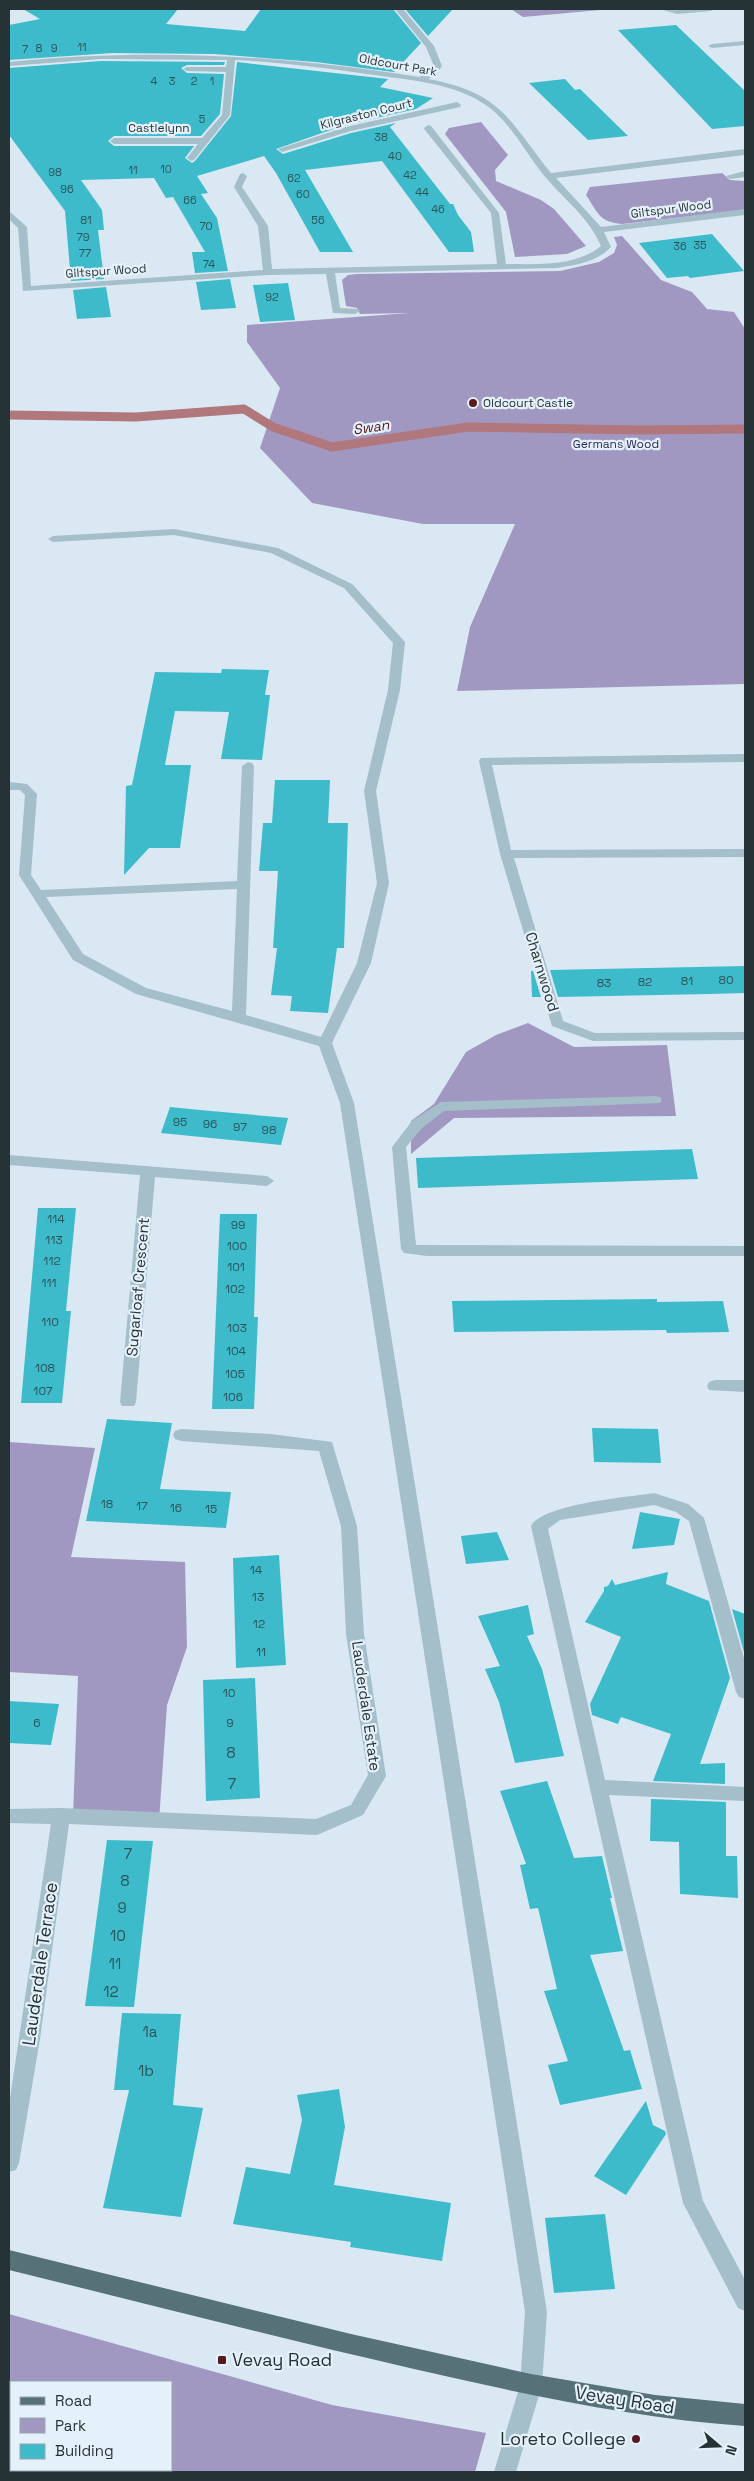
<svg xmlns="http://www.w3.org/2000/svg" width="754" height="2481" font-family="'Space Grotesk',sans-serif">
	<rect width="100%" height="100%" fill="#d9e8f2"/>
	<g fill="#a198c2" fill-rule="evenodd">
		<polygon points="511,9 611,9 523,17"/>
		<polygon points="481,122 508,155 495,170 496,181 541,200 554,209 586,246 567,254 515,257 506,212 445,134 449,128"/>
		<path d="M 722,173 L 730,180 L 745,181 L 745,210 L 622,224 C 599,222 598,213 586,195 L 590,187 Z"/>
		<polygon points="622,236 661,280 692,292 707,309 734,312 745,329 745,684 457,691 470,627 515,524 423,524 312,503 260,448 280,388 247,342 247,325 409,313 360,314 357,308 346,306 342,280 348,275 357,274 560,271 599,262 614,253 617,245 614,237"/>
		<polygon points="528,1023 574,1047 667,1045 676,1116 454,1118 411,1154 411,1121 434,1104 466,1052 496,1035"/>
		<polygon points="9,1442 95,1448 71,1557 185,1562 187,1647 167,1705 159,1821 73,1818 78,1676 9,1672"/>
		<path d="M 9,2314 L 332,2405 L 486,2433 L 475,2472 L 9,2472 ZM 171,2382 L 171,2470 L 11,2470 L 11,2382 Z"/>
	</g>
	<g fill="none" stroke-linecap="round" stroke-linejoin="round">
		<polyline stroke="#b0777c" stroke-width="9" points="9,415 136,417 244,409 273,427 332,447 468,427 640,430 745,429"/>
	</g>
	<g fill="#3ebbcb">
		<polygon points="23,9 178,9 166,24 245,31 261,9 393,9 421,43 394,72 316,62 214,54 112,53 9,60 9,25 40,19"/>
		<polygon points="405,9 453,9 428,36"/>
		<polygon points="676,25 745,91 745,126 712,129 618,30"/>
		<polygon points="101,61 225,62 224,65 187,65 181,68 187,73 224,74 220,114 201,136 114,136 108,141 114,146 194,146 185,158 192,163 195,161 231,116 237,62 388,79 380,87 433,98 416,109 345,125 276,149 283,154 351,133 396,123 390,127 450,204 453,204 458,215 471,232 474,252 449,252 382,161 305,170 353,252 320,252 276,173 264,156 197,176 208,193 201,194 217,218 228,271 195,273 192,252 205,252 173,197 166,198 154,178 81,180 102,210 104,230 98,230 104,279 71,281 65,211 9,135 9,68"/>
		<polygon points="565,79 575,90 580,89 628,136 588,140 529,83"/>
		<polygon points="712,234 744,271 690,278 688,276 667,278 639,243"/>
		<polygon points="230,279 236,308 201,310 196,282"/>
		<polygon points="288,283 295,320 260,322 253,285"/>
		<polygon points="106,287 111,317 77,319 73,290"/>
		<polygon points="222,669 269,670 265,695 270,695 262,760 221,759 229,712 175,711 165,765 191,765 180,848 149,848 124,875 126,786 132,785 155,672 221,673"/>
		<polygon points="275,780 330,780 328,823 348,823 344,948 337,948 328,1013 290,1011 292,996 271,995 277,948 273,948 278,871 259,871 263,823 272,823"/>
		<polygon points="745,966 745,993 710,994 558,997 550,970"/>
		<polygon points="531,971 533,971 541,997 532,997"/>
		<polygon points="170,1107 200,1110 288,1118 281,1145 161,1133"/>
		<polygon points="692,1149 698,1179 418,1188 416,1158"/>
		<polygon points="38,1208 76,1208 66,1311 71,1311 62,1403 21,1403"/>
		<polygon points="220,1214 257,1214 254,1317 258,1317 254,1409 212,1409"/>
		<polygon points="657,1299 657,1302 723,1301 729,1332 667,1333 666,1330 454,1332 452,1301"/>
		<polygon points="107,1419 172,1423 160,1489 231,1492 226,1528 86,1521"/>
		<polygon points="592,1428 658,1429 661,1463 594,1462"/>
		<polygon points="640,1512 680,1519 674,1545 632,1549"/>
		<polygon points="497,1532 509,1560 466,1564 461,1536"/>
		<polygon points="279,1555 286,1665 236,1668 233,1558"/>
		<polygon points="668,1572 666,1584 709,1601 730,1678 700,1764 725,1763 725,1784 653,1781 671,1734 621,1717 618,1724 592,1715 590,1704 621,1637 585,1622 604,1591 604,1587 608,1586 612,1579 615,1585"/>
		<polygon points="528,1605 534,1634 527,1636 542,1669 564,1756 515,1763 499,1702 485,1669 500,1666 478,1616"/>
		<polygon points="732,1609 745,1614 745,1656"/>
		<polygon points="255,1678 260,1798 206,1801 203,1680"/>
		<polygon points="9,1701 59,1704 51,1745 9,1743"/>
		<polygon points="547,1781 574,1858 602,1856 612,1898 610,1898 623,1951 590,1955 624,2051 630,2050 642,2089 560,2105 548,2065 568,2061 544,1991 557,1989 538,1908 530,1909 520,1865 526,1864 500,1791"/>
		<polygon points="651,1799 726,1802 726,1856 737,1856 738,1898 680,1894 679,1842 650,1841"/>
		<polygon points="107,1840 153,1841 134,2007 85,2006"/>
		<polygon points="122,2013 181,2014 173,2105 203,2108 181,2217 103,2208 129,2090 114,2090"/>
		<polygon points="339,2089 345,2127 334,2185 451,2203 442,2261 350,2247 351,2242 233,2224 246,2167 290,2174 302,2120 297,2095"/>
		<polygon points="646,2101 653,2125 665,2131 666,2134 626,2195 594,2176"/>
		<polygon points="605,2214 615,2289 554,2293 545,2218"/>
	</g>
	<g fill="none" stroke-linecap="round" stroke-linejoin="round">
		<g fill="#a4beca" fill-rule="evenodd">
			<path d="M 395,9 L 403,9 L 434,46 L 442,66 L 435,76 L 428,79 C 503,93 508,120 551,173 L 745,149 L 745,155 L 556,178 L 601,227 L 745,209 L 745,215 L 604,232 L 611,247 C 597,262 576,265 557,268 L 335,273 L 340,308 L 358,309 L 360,311 L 355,314 L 333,313 L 326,274 L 268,275 L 23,291 L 18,228 L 9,219 L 9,211 L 27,227 L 31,286 L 263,270 L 258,226 L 234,187 L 240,174 L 243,173 L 247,176 L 242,187 L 268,226 L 272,269 L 497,264 L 491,213 L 425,130 L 424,128 L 428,125 L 431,126 L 499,213 L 506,264 C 538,264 575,267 601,246 C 589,218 566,201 547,179 C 527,156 514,127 490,108 C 456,82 407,80 367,74 C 323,68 279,62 235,60 L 230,115 L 194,160 L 191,161 L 187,158 L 198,144 L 114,144 L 110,141 L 114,138 L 202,138 L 222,115 L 226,72 L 187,71 L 183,69 L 187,67 L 226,67 L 227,60 L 101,59 L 9,66 L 9,62 C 149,48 280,55 419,77 L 429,72 L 434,66 L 426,47 Z"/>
			<polygon points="660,9 715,9 711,11 677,14"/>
			<polygon points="745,41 745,45 712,48 708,46 712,44"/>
			<polygon points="457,102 461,105 460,107 351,131 282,152 278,149 346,127"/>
			<polygon points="745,171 745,177 730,179 726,176"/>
			<path d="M 174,529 L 278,548 L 352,584 L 405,642 L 400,690 L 376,791 L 389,883 L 371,963 L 332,1043 L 354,1103 L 547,2312 L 542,2385 L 516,2472 L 494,2472 L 520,2385 L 525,2312 L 340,1103 L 319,1046 L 136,994 L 73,960 L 19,875 L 25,795 L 20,790 L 9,790 L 9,782 L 27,784 L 37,794 L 31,875 L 41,890 L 237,881 L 242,766 L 248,762 L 252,763 L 254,766 L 246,1015 L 321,1037 L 357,963 L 377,883 L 364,791 L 388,690 L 393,643 L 344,588 L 271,553 L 174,535 L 53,542 L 48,539 L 53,536 ZM 237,889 L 232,1011 L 146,988 L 83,954 L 46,897 Z"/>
			<polygon points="745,754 745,762 492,765 511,850 745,849 745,857 514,858 563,1021 595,1033 745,1032 745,1040 593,1041 552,1026 500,854 479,761 481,758"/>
			<polygon points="655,1096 660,1097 662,1100 660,1103 444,1111 422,1128 406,1147 416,1245 745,1246 745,1256 427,1256 404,1253 401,1249 392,1147 412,1121 441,1102"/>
			<polygon points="9,1155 267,1176 274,1181 267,1186 155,1177 136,1402 134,1406 122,1406 120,1402 140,1175 9,1165"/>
			<polygon points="715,1380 745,1380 745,1392 709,1390 707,1386 709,1382"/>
			<polygon points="181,1429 271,1434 332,1442 357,1526 364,1634 386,1776 363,1815 317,1835 69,1824 40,2039 19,2163 16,2170 9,2172 9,2105 51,1824 9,1823 9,1809 61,1808 316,1819 351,1805 368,1775 346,1634 341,1526 319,1451 181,1441 175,1439 173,1435 175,1431"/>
			<path d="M 654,1493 L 688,1504 L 704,1518 L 745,1662 L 745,1699 L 739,1697 L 736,1692 L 689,1521 L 676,1512 L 654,1505 L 560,1520 L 548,1529 L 605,1780 L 745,1787 L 745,1801 L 609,1795 L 703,2201 L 745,2280 L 745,2311 L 738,2308 L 683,2203 L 531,1526 C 543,1504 628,1497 654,1493 Z"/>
		</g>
		<path fill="#567178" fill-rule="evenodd" d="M 9,2250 L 351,2334 L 531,2374 L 655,2395 L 745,2404 L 745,2426 C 633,2418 523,2394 414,2369 C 278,2338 144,2303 9,2270 Z"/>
	</g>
	<g fill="#581a1e" stroke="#e5f1fa" stroke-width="2">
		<circle cx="473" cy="403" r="5"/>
		<rect x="217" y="2355" width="10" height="10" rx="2.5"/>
		<circle cx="636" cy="2439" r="5"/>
	</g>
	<g text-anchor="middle" stroke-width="4.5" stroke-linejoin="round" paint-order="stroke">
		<g font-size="11" fill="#2c555b">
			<text x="82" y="51">11</text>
			<text x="39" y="52">8</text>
			<text x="54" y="52">9</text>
			<text x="25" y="53">7</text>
			<text x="154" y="85">4</text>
			<text x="172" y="85">3</text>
			<text x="194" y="85">2</text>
			<text x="212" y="85">1</text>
			<text x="202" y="123">5</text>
			<text x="381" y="141">38</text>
			<text x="395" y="160">40</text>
			<text x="166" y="173">10</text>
			<text x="133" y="174">11</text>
			<text x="55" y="176">98</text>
			<text x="410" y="179">42</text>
			<text x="294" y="182">62</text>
			<text x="67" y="193">96</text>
			<text x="422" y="196">44</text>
			<text x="303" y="198">60</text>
			<text x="190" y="204">66</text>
			<text x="438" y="213">46</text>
			<text x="86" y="224">81</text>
			<text x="318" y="224">56</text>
			<text x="206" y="230">70</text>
			<text x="83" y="241">79</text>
			<text x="700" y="249">35</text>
			<text x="680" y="250">36</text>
			<text x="85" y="257">77</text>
			<text x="209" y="268">74</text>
			<text x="272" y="301">92</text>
		</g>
		<g font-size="12" fill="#263336" stroke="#e5f1fa">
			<text transform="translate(398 65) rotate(10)" y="4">Oldcourt Park</text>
			<text transform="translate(366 114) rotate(-14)" y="4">Kilgraston Court</text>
			<text x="159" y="132">Castlelynn</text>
			<text transform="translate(671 209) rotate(-7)" y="4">Giltspur Wood</text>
			<text transform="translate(106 271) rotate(-4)" y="4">Giltspur Wood</text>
		</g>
		<g font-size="12" fill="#263336" stroke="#e5f1fa" text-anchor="start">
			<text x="483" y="407">Oldcourt Castle</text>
		</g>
		<g font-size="12" fill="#332955" stroke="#e5f1fa">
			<text x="616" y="448">Germans Wood</text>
		</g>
		<g font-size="12" fill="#2c555b">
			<text x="726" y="984">80</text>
			<text x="687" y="985">81</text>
			<text x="645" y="986">82</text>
			<text x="604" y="987">83</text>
			<text x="180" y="1126">95</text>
			<text x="210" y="1128">96</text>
			<text x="240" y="1131">97</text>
			<text x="269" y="1134">98</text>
			<text x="56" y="1223">114</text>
			<text x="238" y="1229">99</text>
			<text x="54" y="1244">113</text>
			<text x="237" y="1250">100</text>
			<text x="52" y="1265">112</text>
			<text x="236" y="1271">101</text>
			<text x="49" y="1287">111</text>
			<text x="235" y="1293">102</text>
			<text x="50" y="1326">110</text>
			<text x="237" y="1332">103</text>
			<text x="236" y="1355">104</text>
			<text x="45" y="1372">108</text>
			<text x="235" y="1378">105</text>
			<text x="43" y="1395">107</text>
			<text x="233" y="1401">106</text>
			<text x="107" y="1508">18</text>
			<text x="142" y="1510">17</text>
			<text x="176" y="1512">16</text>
			<text x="211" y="1513">15</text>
			<text x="256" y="1574">14</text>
			<text x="258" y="1601">13</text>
			<text x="259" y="1628">12</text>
			<text x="261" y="1656">11</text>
			<text x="229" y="1697">10</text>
			<text x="37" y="1727">6</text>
			<text x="230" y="1727">9</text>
		</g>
		<g font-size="14" font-style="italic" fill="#581a1e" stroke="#e5f1fa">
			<text transform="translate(371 427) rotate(-8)" y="5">Swan</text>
		</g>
		<g font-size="15" fill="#263336" stroke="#e5f1fa">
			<text transform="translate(542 972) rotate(73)" y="5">Charnwood</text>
			<text transform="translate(138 1287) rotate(-85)" y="5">Sugarloaf Crescent</text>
			<text transform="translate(366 1706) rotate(82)" y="5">Lauderdale Estate</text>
		</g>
		<g font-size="15" fill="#2c555b">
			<text x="231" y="1758">8</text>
			<text x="232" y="1789">7</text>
			<text x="128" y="1859">7</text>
			<text x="125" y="1886">8</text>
			<text x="122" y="1913">9</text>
			<text x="118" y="1941">10</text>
			<text x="115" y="1969">11</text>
			<text x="111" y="1997">12</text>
			<text x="150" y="2037">1a</text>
			<text x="146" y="2076">1b</text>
		</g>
		<g font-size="18" fill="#263336" stroke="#e5f1fa">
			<text transform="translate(40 1964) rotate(-82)" y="6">Lauderdale Terrace</text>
			<text transform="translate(625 2400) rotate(9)" y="6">Vevay Road</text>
		</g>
		<g font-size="18" fill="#263336" stroke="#e5f1fa" text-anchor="start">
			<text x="232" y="2366">Vevay Road</text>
			<text x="626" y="2445" text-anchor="end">Loreto College</text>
		</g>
	</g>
	<rect width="754" height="2481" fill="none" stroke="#263336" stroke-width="20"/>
	<rect x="10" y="2381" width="162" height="90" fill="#e5f1fa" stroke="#99a5ac"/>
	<rect x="20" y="2397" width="25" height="8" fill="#567178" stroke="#99a5ac"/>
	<text x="55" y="2406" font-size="15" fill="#263336">Road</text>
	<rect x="20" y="2418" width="25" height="15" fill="#a198c2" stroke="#99a5ac"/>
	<text x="55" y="2431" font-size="15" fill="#263336">Park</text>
	<rect x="20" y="2444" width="25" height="15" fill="#3ebbcb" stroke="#99a5ac"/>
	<text x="55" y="2456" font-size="15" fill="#263336">Building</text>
	<g transform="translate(719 2446) rotate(109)" stroke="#e5f1fa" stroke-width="4" paint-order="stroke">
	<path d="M0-4L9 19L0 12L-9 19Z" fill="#263336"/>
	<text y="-8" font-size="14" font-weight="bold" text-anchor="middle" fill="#263336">N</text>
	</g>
</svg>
